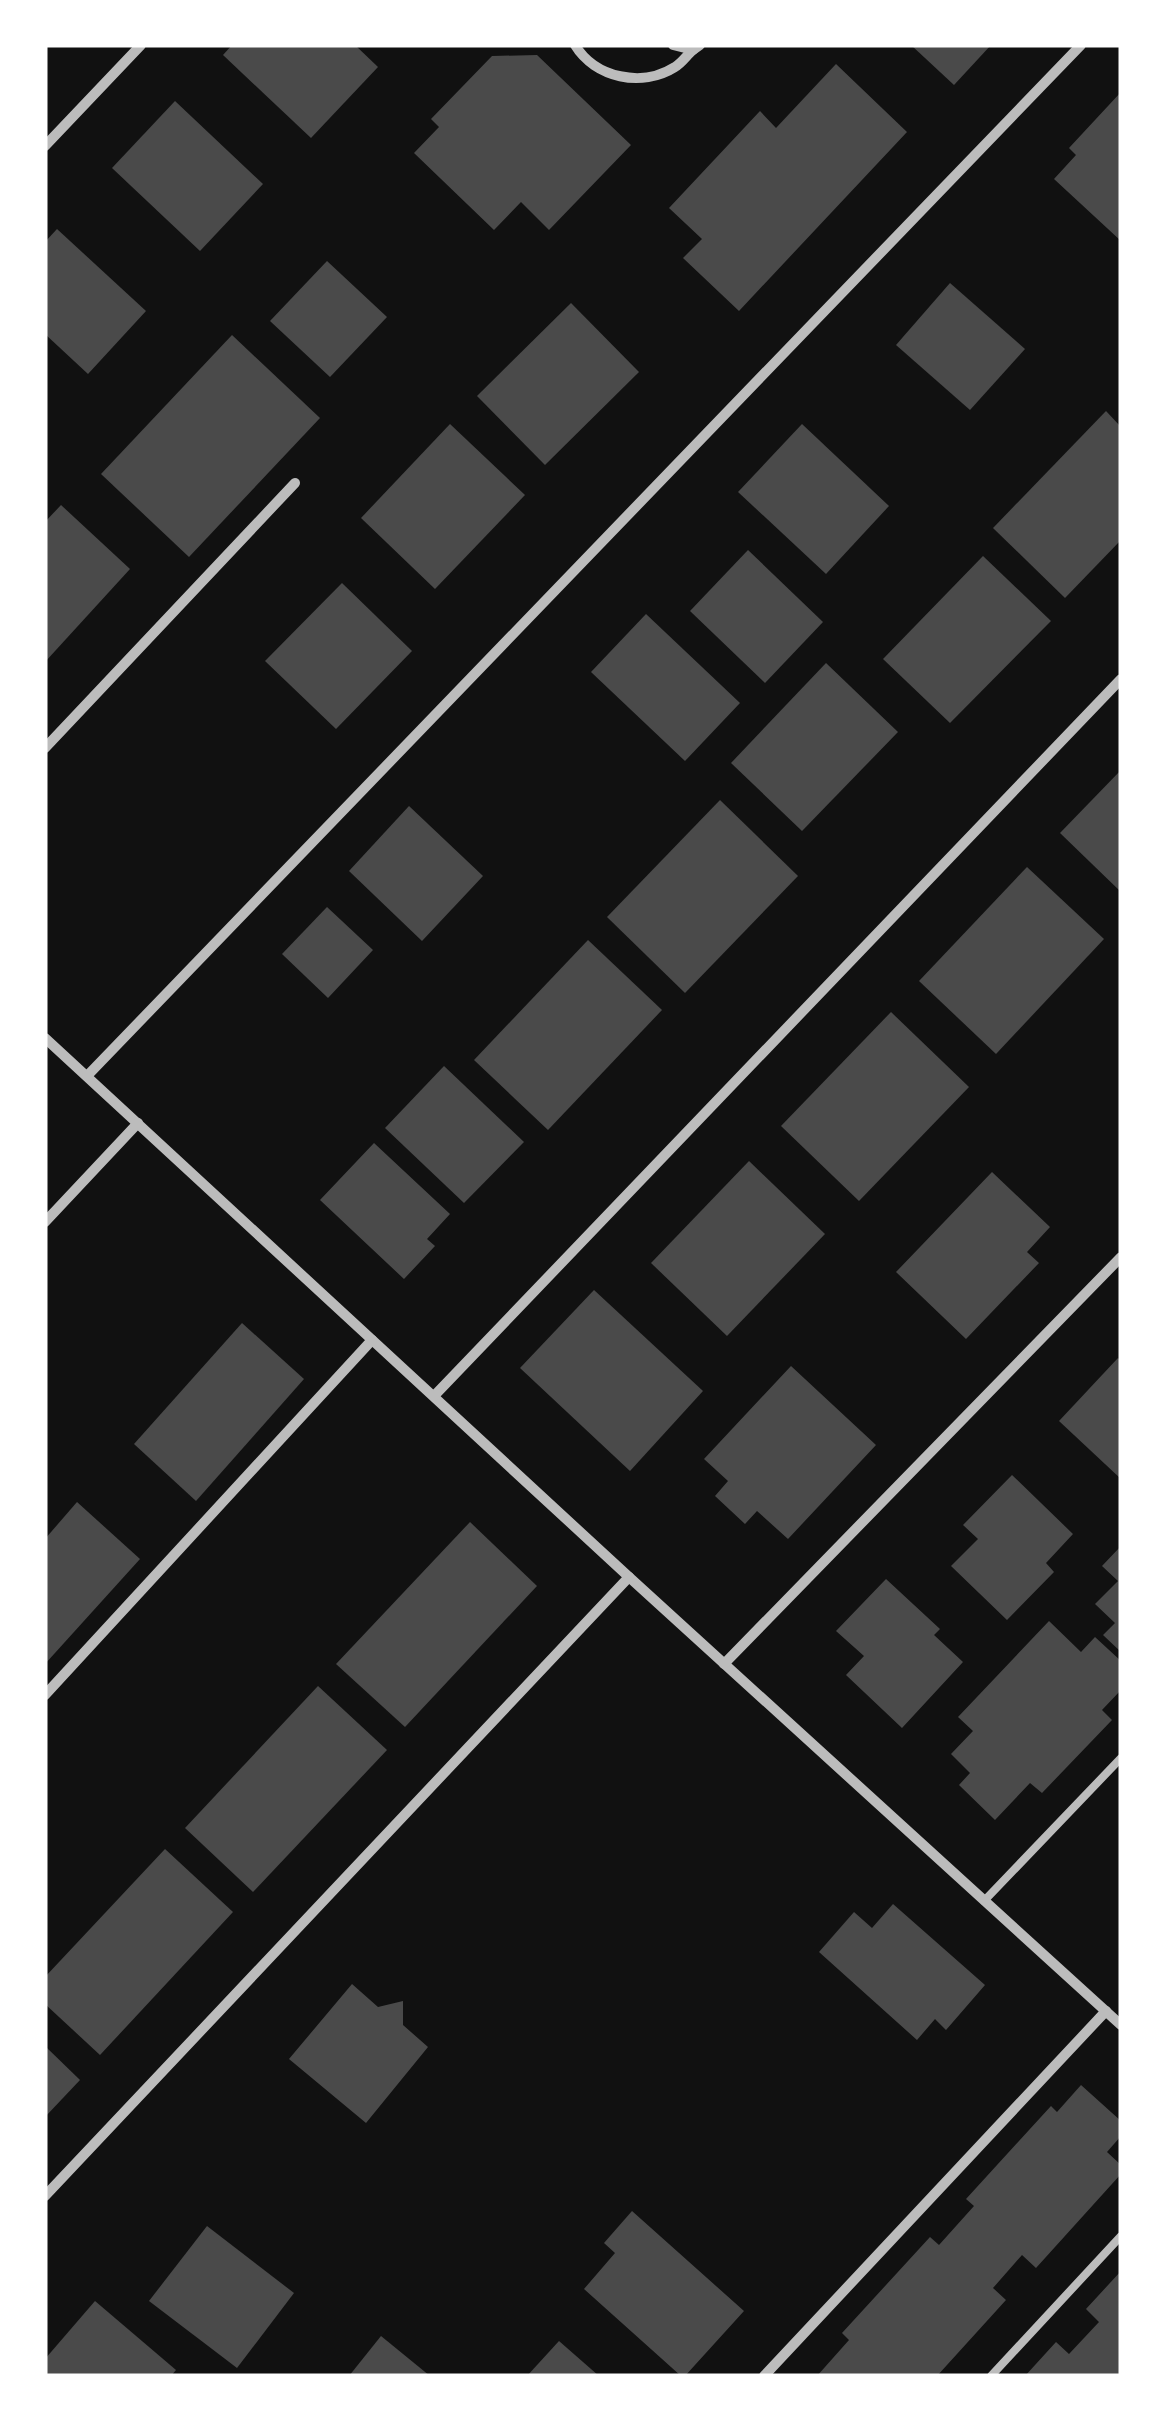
<svg xmlns="http://www.w3.org/2000/svg" width="1166" height="2421" font-family="'Open Sans',sans-serif">
	<rect width="100%" height="100%" fill="#111"/>
	<g fill="#4a4a4a">
		<polygon points="232,45 355,45 378,67 311,138 223,55"/>
		<polygon points="911,45 991,45 954,85"/>
		<polygon points="537,55 631,145 549,230 521,202 494,230 414,153 439,127 431,119 492,56"/>
		<polygon points="836,64 907,132 739,311 683,258 702,239 669,208 760,111 776,128"/>
		<polygon points="1121,92 1121,241 1054,179 1076,155 1069,148"/>
		<polygon points="175,101 263,184 200,251 112,168"/>
		<polygon points="57,229 146,311 88,374 45,334 45,242"/>
		<polygon points="327,261 387,317 330,377 270,321"/>
		<polygon points="950,283 1025,349 970,410 896,345"/>
		<polygon points="571,303 639,372 545,465 477,396"/>
		<polygon points="232,335 320,418 189,557 101,474"/>
		<polygon points="1106,411 1121,427 1121,540 1065,598 993,528"/>
		<polygon points="450,424 525,495 435,589 361,518"/>
		<polygon points="802,424 889,506 826,574 738,492"/>
		<polygon points="61,505 130,569 45,662 45,522"/>
		<polygon points="748,550 823,622 765,683 690,611"/>
		<polygon points="983,556 1051,621 950,723 883,659"/>
		<polygon points="342,583 412,651 336,729 265,661"/>
		<polygon points="646,614 740,703 685,761 591,672"/>
		<polygon points="826,663 898,732 802,831 731,763"/>
		<polygon points="1121,770 1121,892 1060,833"/>
		<polygon points="720,800 798,876 685,993 607,917"/>
		<polygon points="409,806 483,876 422,941 349,871"/>
		<polygon points="1027,867 1104,939 996,1054 919,981"/>
		<polygon points="327,907 373,950 328,998 282,954"/>
		<polygon points="588,940 662,1010 548,1130 474,1060"/>
		<polygon points="891,1012 969,1087 859,1201 781,1126"/>
		<polygon points="444,1066 524,1142 464,1203 385,1128"/>
		<polygon points="374,1143 450,1214 427,1239 435,1246 404,1279 320,1200"/>
		<polygon points="749,1161 825,1234 727,1336 651,1263"/>
		<polygon points="992,1172 1050,1227 1027,1252 1039,1263 966,1339 896,1272"/>
		<polygon points="594,1290 703,1391 630,1471 520,1368"/>
		<polygon points="242,1323 304,1379 196,1501 134,1444"/>
		<polygon points="1118,1358 1121,1361 1121,1479 1059,1421"/>
		<polygon points="791,1366 876,1445 788,1539 757,1511 745,1524 715,1496 728,1481 704,1459"/>
		<polygon points="1012,1475 1073,1534 1046,1563 1054,1572 1007,1620 951,1566 978,1539 963,1525"/>
		<polygon points="77,1502 140,1559 45,1664 45,1539"/>
		<polygon points="470,1522 537,1586 405,1727 336,1664"/>
		<polygon points="1121,1546 1121,1652 1103,1635 1115,1623 1095,1604 1118,1581 1102,1566"/>
		<polygon points="886,1579 940,1629 934,1635 963,1662 902,1728 846,1675 864,1656 836,1631"/>
		<polygon points="1049,1621 1081,1652 1095,1637 1121,1661 1121,1690 1102,1710 1112,1720 1042,1793 1030,1783 995,1820 959,1785 970,1773 951,1754 973,1731 958,1717"/>
		<polygon points="318,1686 387,1750 253,1892 185,1828"/>
		<polygon points="165,1849 233,1912 100,2055 45,2004 45,1977"/>
		<polygon points="893,1904 985,1985 946,2030 935,2019 917,2040 819,1952 854,1912 872,1928"/>
		<polygon points="352,1984 378,2007 403,2001 403,2025 428,2047 366,2123 289,2059"/>
		<polygon points="45,2046 80,2080 45,2117"/>
		<polygon points="1081,2085 1121,2121 1121,2136 1107,2152 1121,2165 1121,2174 1036,2268 1022,2255 993,2288 1006,2300 937,2376 817,2376 849,2340 842,2333 930,2237 939,2245 974,2206 966,2199 1051,2106 1057,2112"/>
		<polygon points="632,2211 744,2311 685,2376 681,2376 584,2289 615,2253 604,2243"/>
		<polygon points="207,2226 294,2293 237,2368 149,2301"/>
		<polygon points="1121,2271 1121,2376 1025,2376 1056,2342 1069,2354 1099,2322 1086,2309"/>
		<polygon points="95,2301 176,2370 171,2376 45,2376 45,2359"/>
		<polygon points="381,2336 430,2376 349,2376"/>
		<polygon points="559,2341 599,2376 527,2376"/>
	</g>
	<g fill="none" stroke-linecap="round" stroke-linejoin="round">
		<g stroke="#bcbcbc" stroke-width="8">
			<polyline points="984,1901 1121,1758"/>
			<polyline points="991,2376 1121,2236"/>
		</g>
		<g stroke="#bcbcbc" stroke-width="10">
			<path d="M 575,45 C 595,78 642,88 675,67 C 682,63 687,55 693,50"/>
			<polyline points="673,45 693,50 700,45"/>
			<polyline points="45,146 141,45"/>
			<polyline points="45,748 295,483"/>
			<polyline points="45,1038 629,1577 1121,2025"/>
			<polyline points="87,1076 1081,45"/>
			<polyline points="45,1222 138,1123"/>
			<polyline points="434,1396 1121,679"/>
			<polyline points="724,1664 1121,1257"/>
			<polyline points="45,1695 372,1340"/>
			<polyline points="45,2196 629,1577"/>
			<polyline points="764,2376 1106,2011"/>
		</g>
	</g>
	<rect width="1166" height="2421" fill="none" stroke="#ffffff" stroke-width="95"/>
</svg>
